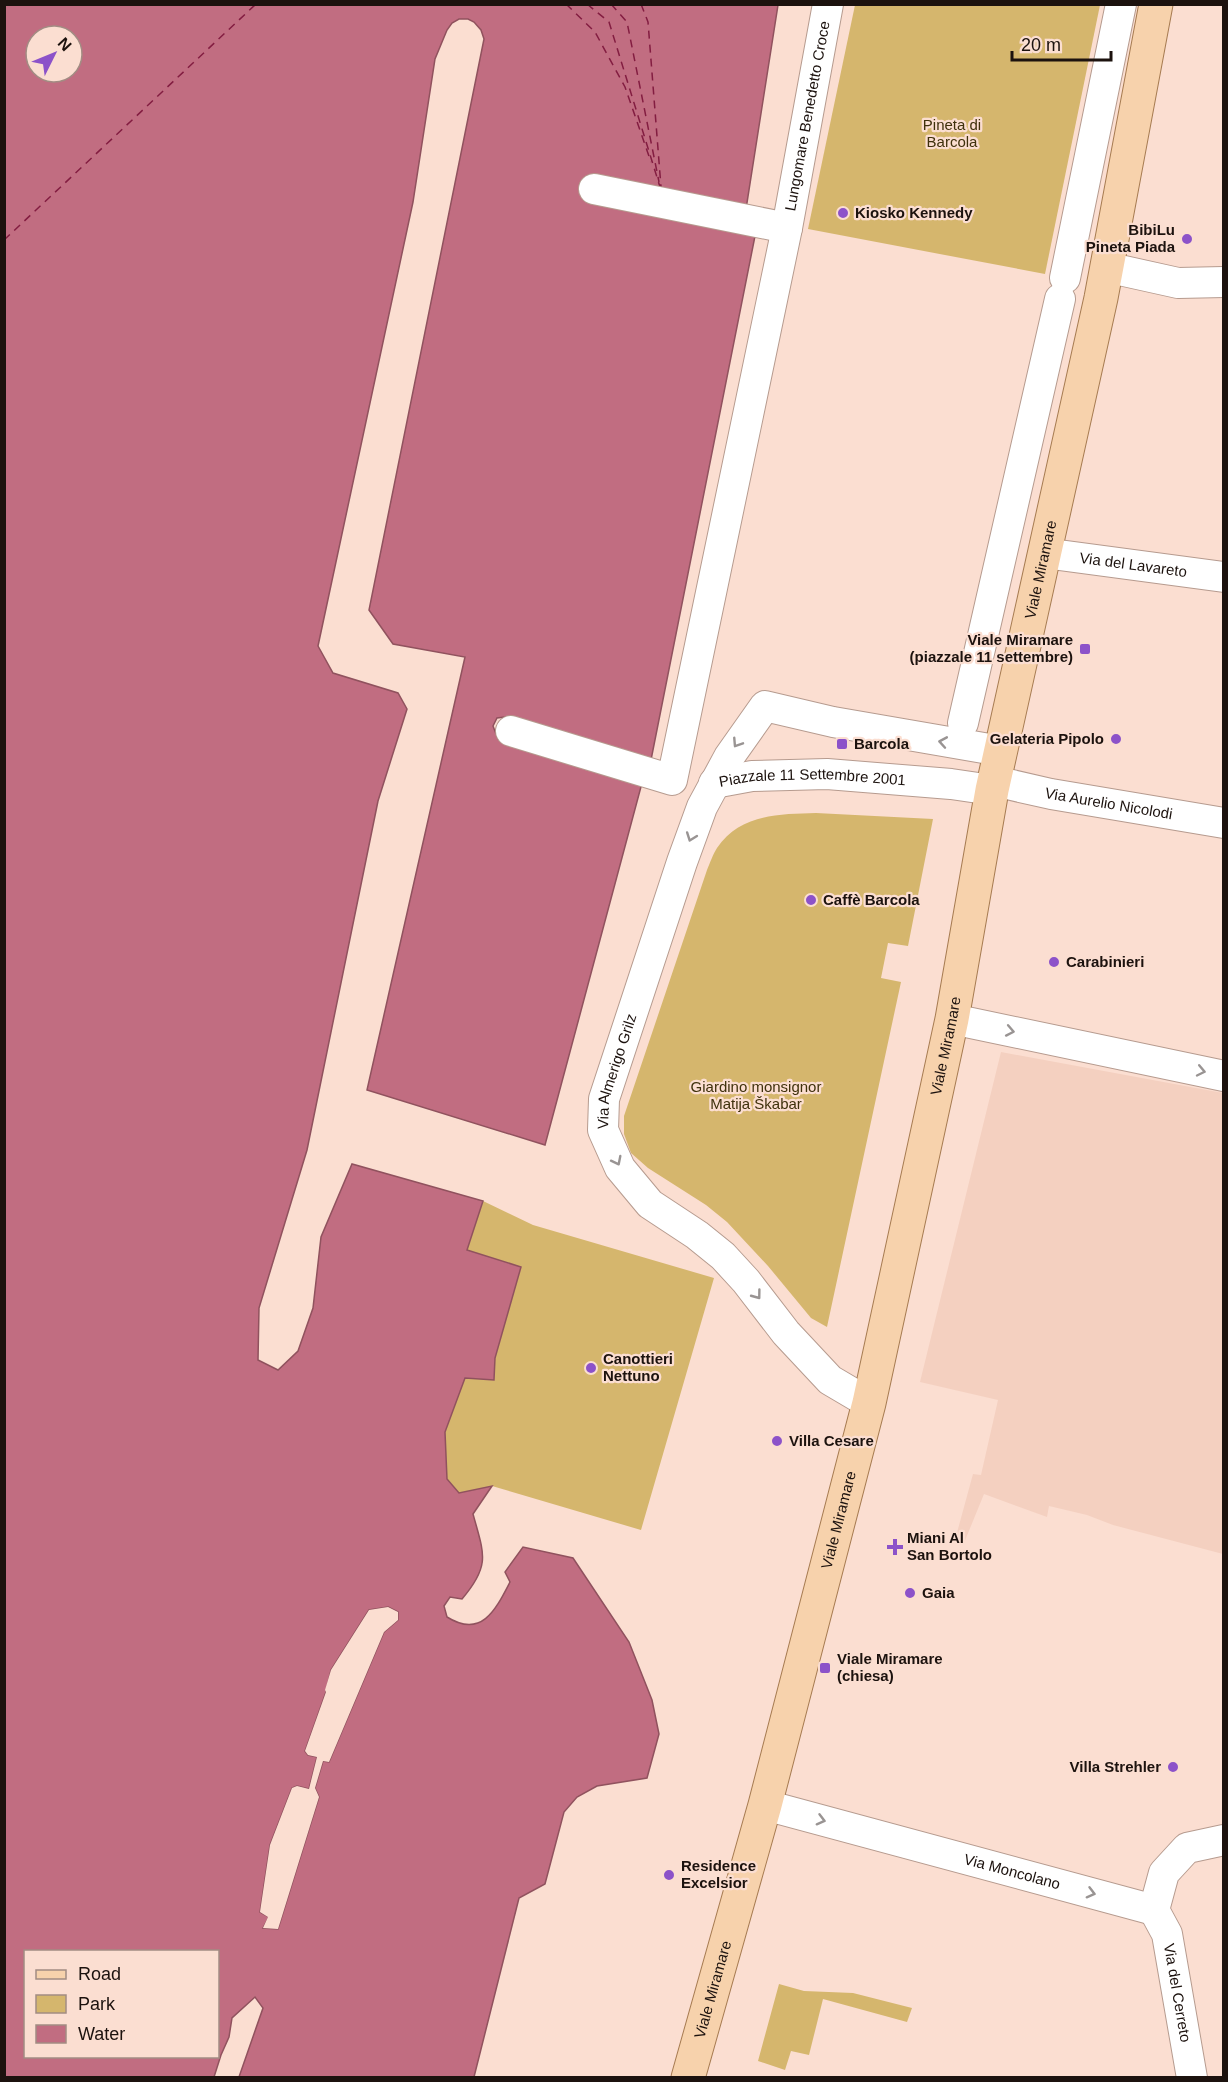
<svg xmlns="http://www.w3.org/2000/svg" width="1228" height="2082" font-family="Arial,sans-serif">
	<rect width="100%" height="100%" fill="#fbded1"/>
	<polygon fill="#f4d0c0" points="1001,1052 1223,1093 1223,1554 1113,1525 1087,1515 1049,1506 1047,1517 984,1494 964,1543 955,1540 973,1474 981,1475 998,1400 920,1382"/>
	<g fill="#d5b66d">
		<polygon points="855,5 1100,5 1045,274 808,229"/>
		<path d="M 816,813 L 933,819 L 908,946 L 888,943 L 881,978 L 901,982 L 827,1327 L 811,1318 L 768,1266 L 727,1222 L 706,1205 L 648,1168 L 631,1153 L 624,1134 L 624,1116 L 707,870 C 710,863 713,854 717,848 C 740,814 779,814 816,813 Z"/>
		<polygon points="483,1201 533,1225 714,1278 641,1530 492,1486 459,1493 447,1479 445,1432 465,1377 494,1380 495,1358 521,1267 467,1250"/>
		<polygon points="779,1984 804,1991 853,1993 912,2008 907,2022 823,1999 809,2055 791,2051 785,2070 758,2061"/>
	</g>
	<path fill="#c16d81" stroke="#90525e" stroke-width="1.5" fill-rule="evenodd" d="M 5,5 L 778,5 L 746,209 L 585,177 L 581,196 L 756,231 L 651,760 L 505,717 L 497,718 L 493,726 L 498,739 L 642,783 L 545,1145 L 367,1090 L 465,657 L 393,644 L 369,610 L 484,39 L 481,30 L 474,22 L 468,19 L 459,19 L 452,23 L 447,30 L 435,59 L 413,202 L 318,646 L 333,673 L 398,693 L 407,709 L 378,801 L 307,1150 L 259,1308 L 258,1360 L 278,1370 L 298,1351 L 313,1308 L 321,1237 L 352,1164 L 483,1201 L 467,1250 L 521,1267 L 495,1358 L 494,1380 L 465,1378 L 445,1432 L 447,1479 L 459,1493 L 492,1486 L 473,1514 C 484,1554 491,1565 462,1599 L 450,1597 L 444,1606 L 447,1617 C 482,1639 496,1609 510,1582 L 505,1572 L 523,1547 L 573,1558 L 629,1642 L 652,1700 L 659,1734 L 647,1778 L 597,1786 L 577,1797 L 564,1812 L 545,1884 L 519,1898 L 474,2077 L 239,2077 L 263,2008 L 255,1997 L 232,2018 L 229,2037 L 221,2055 L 214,2077 L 5,2078 ZM 36,36 L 72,36 L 72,72 L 36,72 ZM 388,1607 L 398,1612 L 398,1620 L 384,1632 L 329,1762 L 323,1761 L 315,1788 L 319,1797 L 278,1929 L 263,1928 L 269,1917 L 260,1912 L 270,1845 L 292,1788 L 297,1786 L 309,1789 L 317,1757 L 308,1755 L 305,1751 L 326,1692 L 331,1670 L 369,1610 ZM 26,1952 L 218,1952 L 218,2056 L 26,2056 Z"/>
	<path fill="#fbded1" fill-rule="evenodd" d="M 388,1607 L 398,1612 L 398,1620 L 384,1632 L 329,1762 L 323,1761 L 315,1788 L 319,1797 L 278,1929 L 263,1928 L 268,1917 L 260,1912 L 270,1845 L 292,1788 L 297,1786 L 309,1789 L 317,1757 L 308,1755 L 305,1751 L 326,1692 L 325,1690 L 331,1670 L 369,1610 ZM 388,1610 L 395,1614 L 395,1618 L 381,1631 L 327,1759 L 321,1759 L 318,1767 L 320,1755 L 308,1750 L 329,1693 L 328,1689 L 334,1671 L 371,1613 ZM 298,1789 L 309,1792 L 312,1789 L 316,1797 L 275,1926 L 268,1925 L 271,1916 L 263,1911 L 273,1845 L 294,1790 Z"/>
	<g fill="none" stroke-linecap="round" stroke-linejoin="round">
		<g stroke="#831d41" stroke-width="1.5" stroke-dasharray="8 6" stroke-linecap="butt">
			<polyline points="566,4 595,32 625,87 651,162"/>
			<polyline points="587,4 609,22 660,187"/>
			<polyline points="611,4 627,22 659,182"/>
			<polyline points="641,4 648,22 661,187"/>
			<polyline points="4,240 256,4"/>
		</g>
		<defs>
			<g id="street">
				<polyline points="594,189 787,228"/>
				<polyline points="1106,267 1178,283 1224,282"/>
				<polyline points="1065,278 1121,4"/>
				<path id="s1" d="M 1044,553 L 1224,577"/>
				<polyline points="963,723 1060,299"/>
				<path id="s2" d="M 511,731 L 672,780 L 787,228 L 828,4"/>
				<path id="s3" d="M 994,781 L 1051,794 L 1224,823"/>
				<path id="s4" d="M 714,783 L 752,776 L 827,774 L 951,784 L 992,790"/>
				<polyline points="952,1019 1224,1076"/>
				<path id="s5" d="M 869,1403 L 830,1380 L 786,1333 L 746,1281 L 723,1256 L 697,1235 L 650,1204 L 620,1168 L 603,1130 L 604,1099 L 682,862 L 702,807 L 729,757 L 765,706 L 833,722 L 1001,751"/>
				<path id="s6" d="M 765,1805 L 1154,1910"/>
				<path id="s7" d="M 1154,1910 L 1167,1934 L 1192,2078"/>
				<polyline points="1154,1910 1164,1873 1187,1848 1224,1840"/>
			</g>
			<g id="primary">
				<path id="s8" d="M 688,2078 L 765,1805 L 869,1403 L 952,1019 L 992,790 L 1101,298 L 1156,4"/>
			</g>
		</defs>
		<use href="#street" stroke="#b69b8f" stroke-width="32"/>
		<use href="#primary" stroke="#a67b51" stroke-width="35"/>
		<use href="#street" stroke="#fff" stroke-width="30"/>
		<use href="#primary" stroke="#f7d2ac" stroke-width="33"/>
	</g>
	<defs><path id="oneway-chevron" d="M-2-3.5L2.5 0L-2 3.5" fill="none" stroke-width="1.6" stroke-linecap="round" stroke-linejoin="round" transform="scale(1.5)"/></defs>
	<g stroke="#999493">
		<use href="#oneway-chevron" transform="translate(943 742) rotate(-170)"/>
		<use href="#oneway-chevron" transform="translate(737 743) rotate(123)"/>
		<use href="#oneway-chevron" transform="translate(691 837) rotate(110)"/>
		<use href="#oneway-chevron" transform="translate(1010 1031) rotate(11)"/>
		<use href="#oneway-chevron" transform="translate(1201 1071) rotate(12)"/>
		<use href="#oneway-chevron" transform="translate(617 1161) rotate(63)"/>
		<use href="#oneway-chevron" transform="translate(757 1295) rotate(53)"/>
		<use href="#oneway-chevron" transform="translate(821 1820) rotate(15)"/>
		<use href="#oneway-chevron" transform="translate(1091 1893) rotate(15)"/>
	</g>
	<g fill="#8c52c9" stroke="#fbded1" stroke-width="2">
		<circle cx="843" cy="213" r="6"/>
		<circle cx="1187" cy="239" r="6"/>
		<rect x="1079" y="643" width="12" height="12" rx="3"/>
		<circle cx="1116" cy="739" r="6"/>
		<rect x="836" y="738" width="12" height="12" rx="3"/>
		<circle cx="811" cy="900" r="6"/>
		<circle cx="1054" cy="962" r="6"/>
		<circle cx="591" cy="1368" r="6"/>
		<circle cx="777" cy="1441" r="6"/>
		<path d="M892 1538h6v6h6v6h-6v6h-6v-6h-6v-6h6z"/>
		<circle cx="910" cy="1593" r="6"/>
		<rect x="819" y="1662" width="12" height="12" rx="3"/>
		<circle cx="1173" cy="1767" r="6"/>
		<circle cx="669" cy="1875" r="6"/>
	</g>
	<g text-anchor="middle" stroke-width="4.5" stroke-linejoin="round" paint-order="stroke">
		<g font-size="15" fill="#1c120e" stroke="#fbded1">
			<text dy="5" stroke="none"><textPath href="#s2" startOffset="846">Lungomare Benedetto Croce</textPath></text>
			<text dy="5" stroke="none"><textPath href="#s1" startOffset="90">Via del Lavareto</textPath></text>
			<text dy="5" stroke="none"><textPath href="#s8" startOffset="1550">Viale Miramare</textPath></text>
			<text dy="5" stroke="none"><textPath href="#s4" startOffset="99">Piazzale 11 Settembre 2001</textPath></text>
			<text dy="5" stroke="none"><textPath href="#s3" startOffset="117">Via Aurelio Nicolodi</textPath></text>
			<text dy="5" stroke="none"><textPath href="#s8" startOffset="1064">Viale Miramare</textPath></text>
			<text dy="5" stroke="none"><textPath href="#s5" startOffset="448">Via Almerigo Grilz</textPath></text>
			<text dy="5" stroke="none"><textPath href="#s8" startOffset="578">Viale Miramare</textPath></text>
			<text dy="5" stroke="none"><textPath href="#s6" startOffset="256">Via Moncolano</textPath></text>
			<text dy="5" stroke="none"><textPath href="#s8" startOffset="92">Viale Miramare</textPath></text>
			<text dy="5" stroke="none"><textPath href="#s7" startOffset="87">Via del Cerreto</textPath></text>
		</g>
		<g font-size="15" fill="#3f310c" stroke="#fbded1">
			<text x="952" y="130">Pineta di<tspan x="952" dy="17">Barcola</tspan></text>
			<text x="756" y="1092">Giardino monsignor<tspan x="756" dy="17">Matija Škabar</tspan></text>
		</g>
		<g font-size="15" font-weight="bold" fill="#1c120e" stroke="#fbded1" text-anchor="start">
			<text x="855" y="218">Kiosko Kennedy</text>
			<text x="1175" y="235" text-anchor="end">BibiLu<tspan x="1175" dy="17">Pineta Piada</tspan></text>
			<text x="1073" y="645" text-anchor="end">Viale Miramare<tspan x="1073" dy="17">(piazzale 11 settembre)</tspan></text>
			<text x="1104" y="744" text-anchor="end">Gelateria Pipolo</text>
			<text x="854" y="749">Barcola</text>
			<text x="823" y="905">Caffè Barcola</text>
			<text x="1066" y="967">Carabinieri</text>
			<text x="603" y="1364">Canottieri<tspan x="603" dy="17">Nettuno</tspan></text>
			<text x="789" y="1446">Villa Cesare</text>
			<text x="907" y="1543">Miani Al<tspan x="907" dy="17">San Bortolo</tspan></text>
			<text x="922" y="1598">Gaia</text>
			<text x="837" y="1664">Viale Miramare<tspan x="837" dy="17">(chiesa)</tspan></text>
			<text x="1161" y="1772" text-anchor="end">Villa Strehler</text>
			<text x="681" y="1871">Residence<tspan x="681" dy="17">Excelsior</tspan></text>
		</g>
	</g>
	<rect width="1228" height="2082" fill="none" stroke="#1c120e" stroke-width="12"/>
	<rect x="24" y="1950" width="195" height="108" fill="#fbded1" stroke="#a28c83" stroke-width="1.5"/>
	<rect x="36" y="1970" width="30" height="9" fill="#f7d2ac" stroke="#a28c83" stroke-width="1.5"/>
	<text x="78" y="1980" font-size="18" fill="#1c120e">Road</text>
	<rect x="36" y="1995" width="30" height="18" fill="#d5b66d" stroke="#a28c83" stroke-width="1.5"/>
	<text x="78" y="2010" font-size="18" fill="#1c120e">Park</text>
	<rect x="36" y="2025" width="30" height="18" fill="#c16d81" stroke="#a28c83" stroke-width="1.5"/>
	<text x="78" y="2040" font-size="18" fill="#1c120e">Water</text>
	<g transform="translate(54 54) rotate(47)"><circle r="28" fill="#fbded1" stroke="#a28c83" stroke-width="1.5"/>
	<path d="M0-4.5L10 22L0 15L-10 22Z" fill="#8c52c9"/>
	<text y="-9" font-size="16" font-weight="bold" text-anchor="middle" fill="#1c120e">N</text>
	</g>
	<path d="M1012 51v9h99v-9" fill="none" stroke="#1c120e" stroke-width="3"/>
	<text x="1021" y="51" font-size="18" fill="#1c120e" stroke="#fbded1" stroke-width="4.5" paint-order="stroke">20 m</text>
</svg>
